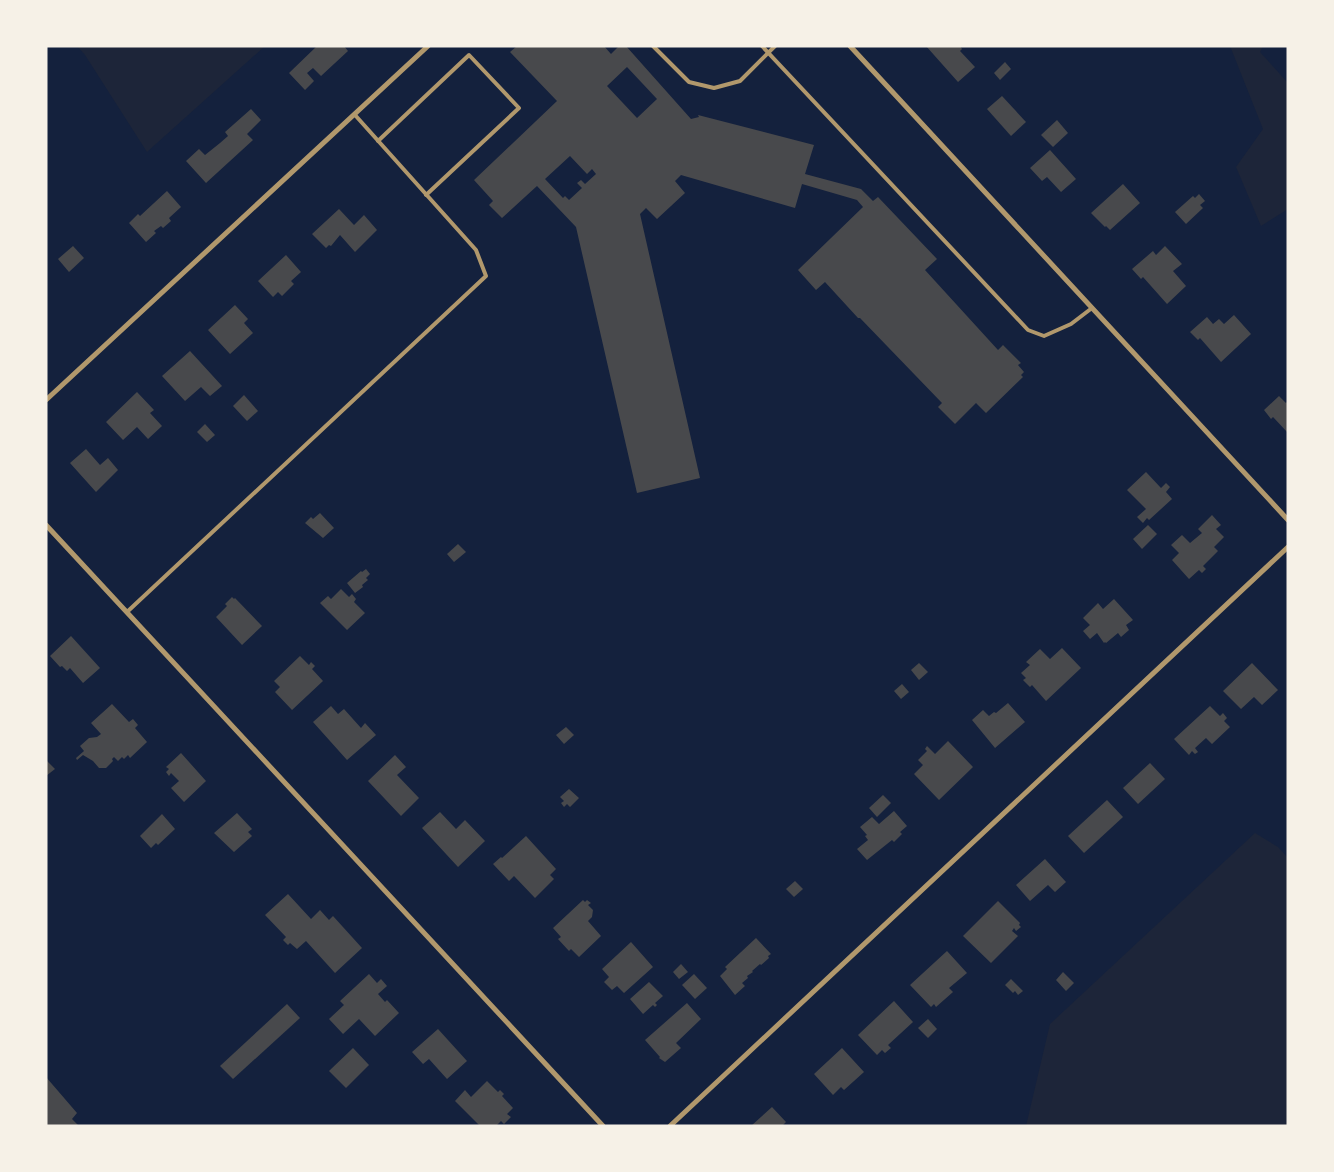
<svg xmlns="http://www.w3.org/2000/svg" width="1334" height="1172" font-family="Signika,sans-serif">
	<rect width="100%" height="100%" fill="#14213d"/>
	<g fill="#1d2539">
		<polygon points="77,46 265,46 147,152 85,55"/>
		<polygon points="1230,46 1263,46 1260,52 1288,83 1288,209 1261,226 1236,167 1263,129"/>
		<polygon points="1255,833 1278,847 1288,858 1288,1126 1026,1126 1050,1024"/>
	</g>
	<g fill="#48494c" fill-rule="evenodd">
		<polygon points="317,46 344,46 348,51 321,76 313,68 307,73 314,81 305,90 289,73"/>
		<path d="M 517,46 L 604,46 L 611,54 L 619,46 L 626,46 L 691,119 L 699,117 L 698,115 L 814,145 L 805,174 L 861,189 L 873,201 L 878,197 L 937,259 L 925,270 L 998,350 L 1003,345 L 1021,363 L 1018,365 L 1024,372 L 1021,375 L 1023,377 L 986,413 L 976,403 L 955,424 L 938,407 L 942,403 L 860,318 L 858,318 L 825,282 L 816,290 L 798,270 L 863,207 L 857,200 L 802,184 L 795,208 L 681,175 L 675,181 L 685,193 L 657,219 L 646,208 L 640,214 L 700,478 L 637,493 L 576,227 L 537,186 L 502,218 L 489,205 L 493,201 L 474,180 L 557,101 L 510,52 ZM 627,67 L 657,99 L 637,118 L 607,86 ZM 570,156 L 587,174 L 592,169 L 596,174 L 585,184 L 581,180 L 577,183 L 582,188 L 569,200 L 565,196 L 563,198 L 545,179 Z"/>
		<polygon points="926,46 960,46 962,49 960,51 975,67 958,82"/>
		<polygon points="1005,62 1011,69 1000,80 994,73"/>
		<polygon points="1002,96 1026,122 1011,136 987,109"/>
		<polygon points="251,109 261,120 247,134 253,140 206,183 186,161 199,149 205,155 220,143 228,136 225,132"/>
		<polygon points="1057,120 1068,133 1053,147 1041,135"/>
		<polygon points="1050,150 1076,179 1061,192 1047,177 1042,181 1030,168"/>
		<polygon points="1123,184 1140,203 1110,230 1106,226 1105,227 1091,213"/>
		<polygon points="167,191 181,207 169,218 171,221 163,228 161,226 154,231 156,233 146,242 129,223 138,214 140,216"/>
		<polygon points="1199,194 1205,201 1200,205 1203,208 1186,224 1175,212 1193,196 1195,198"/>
		<polygon points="339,209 354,225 364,215 377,230 355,252 340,235 331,246 329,245 326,248 312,234"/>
		<polygon points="73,246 84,258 69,272 58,259"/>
		<polygon points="1165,246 1182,264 1173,271 1186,286 1167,304 1143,277 1141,279 1132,269 1153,251 1156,255"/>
		<polygon points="286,255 301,272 291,281 294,284 282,296 278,292 273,297 258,281"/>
		<polygon points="235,305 248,319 244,323 253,333 230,354 208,330"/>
		<polygon points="1234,315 1251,334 1221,362 1200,338 1198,340 1190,332 1207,317 1213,324 1219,319 1224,324"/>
		<polygon points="190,351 222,386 210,396 201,387 185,401 162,376"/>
		<polygon points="137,392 154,410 150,413 162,426 148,439 137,427 123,440 106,422"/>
		<polygon points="244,395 258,411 247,421 233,406"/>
		<polygon points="1279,396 1286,403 1288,401 1288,433 1273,417 1271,419 1264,410"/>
		<polygon points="205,424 215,435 207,442 197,432"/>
		<polygon points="86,449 100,465 108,458 118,470 96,492 70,463"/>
		<polygon points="1146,472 1161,488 1166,483 1170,487 1166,492 1172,499 1149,520 1147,518 1143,523 1137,517 1146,509 1127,490"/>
		<polygon points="320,513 334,528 323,538 305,523 311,517 313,519"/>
		<polygon points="1212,515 1221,525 1216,529 1224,537 1214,547 1218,551 1203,566 1206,569 1202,573 1199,570 1189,579 1172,560 1179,553 1171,545 1182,535 1190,543 1202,533 1198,529"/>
		<polygon points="1148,525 1157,534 1142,549 1133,539"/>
		<polygon points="458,544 466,552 454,562 447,554"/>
		<polygon points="366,569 370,574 366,578 368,580 362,585 363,587 355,593 347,583 361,571 362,572"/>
		<polygon points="341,589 349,597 352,594 356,599 354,602 365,613 347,630 320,603 328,596 331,599"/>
		<polygon points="232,597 234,599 235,598 262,626 242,645 216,617 227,606 225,604"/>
		<polygon points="1114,599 1133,620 1126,625 1129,630 1121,637 1118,633 1106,643 1105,642 1104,643 1097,633 1090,639 1083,631 1090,625 1083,618 1098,603 1103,609"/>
		<polygon points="71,636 100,668 83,683 70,668 67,671 62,666 60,667 50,656"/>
		<polygon points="1062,648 1081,668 1046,701 1032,685 1030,687 1023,680 1026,678 1021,673 1030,665 1026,662 1040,649 1050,659"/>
		<polygon points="300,656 309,665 311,662 315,666 312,669 323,681 292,710 275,692 280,687 274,681"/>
		<polygon points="919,663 928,672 919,680 911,670"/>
		<polygon points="1252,663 1278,690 1262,705 1254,697 1241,709 1223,691"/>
		<polygon points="902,684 909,692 901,699 894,691"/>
		<polygon points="1008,703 1025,722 995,748 972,720 983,710 989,716 994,712 996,713"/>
		<polygon points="112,704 129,722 133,719 138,725 135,728 147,742 130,758 128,755 124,759 122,757 118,761 114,757 112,759 113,761 106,768 99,768 93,761 83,755 77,760 76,758 84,751 80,746 89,738 97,737 101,734 91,723"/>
		<polygon points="331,706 338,714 344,709 361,728 365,723 376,735 347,760 313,722"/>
		<polygon points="1210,706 1220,716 1223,713 1227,718 1224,721 1230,727 1212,744 1206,738 1195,748 1198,752 1195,754 1192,751 1189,755 1174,739"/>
		<polygon points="566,727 574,735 564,744 556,735"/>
		<polygon points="948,741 973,767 939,800 914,774 923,765 918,760 927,751 925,749 927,746 935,754"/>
		<polygon points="181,753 206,781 184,802 171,788 179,781 171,773 169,776 166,772 169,769 166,767"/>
		<polygon points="395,755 406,767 397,775 419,798 401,816 368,781"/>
		<polygon points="46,760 55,769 46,776"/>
		<polygon points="1150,763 1165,779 1138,804 1123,788"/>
		<polygon points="569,789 579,798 570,807 567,804 564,807 561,803 564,801 560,797"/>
		<polygon points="883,795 891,803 877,817 869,808"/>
		<polygon points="1107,800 1123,817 1084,853 1068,836"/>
		<polygon points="894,811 907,826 900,832 902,834 894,842 892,840 867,860 857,849 868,840 865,836 867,835 860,827 872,817 879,824"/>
		<polygon points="440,812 456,829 465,820 485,841 458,867 422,828"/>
		<polygon points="237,813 252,829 248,832 252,836 234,852 214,833"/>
		<polygon points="162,814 175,829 158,845 156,843 151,848 140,836"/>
		<polygon points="526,836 556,869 550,875 554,879 535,898 514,876 509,881 493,864 501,857 502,858"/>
		<polygon points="1045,859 1066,882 1055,892 1048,885 1030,901 1016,885"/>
		<polygon points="795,881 803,889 794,897 786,889"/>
		<polygon points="288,894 311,919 320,910 329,920 333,916 362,948 335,973 306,941 297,949 290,943 288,945 283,940 286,937 265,915"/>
		<polygon points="583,900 585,902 587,900 591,903 588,905 593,910 592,917 588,921 601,936 579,957 571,949 569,951 558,939 561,937 553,928"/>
		<polygon points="998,901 1020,923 1019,925 1021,927 1016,931 1014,928 1012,931 1018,936 991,963 963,936"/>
		<polygon points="756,938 771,954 768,956 769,958 761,965 760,964 752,971 753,972 747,976 748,978 742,983 745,986 735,995 720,976 727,969 725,967"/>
		<polygon points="631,942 653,967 624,993 617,986 612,990 604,982 609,977 602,969"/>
		<polygon points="947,951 967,973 949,988 953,992 936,1007 934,1004 931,1007 910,985"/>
		<polygon points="681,964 688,972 679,979 673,972"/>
		<polygon points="1063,972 1074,983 1066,991 1056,980"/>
		<polygon points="369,974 377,983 381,979 387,986 378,994 385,1002 387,1000 399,1013 375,1036 359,1019 343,1034 329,1019 344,1005 340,1001"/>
		<polygon points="694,974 707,988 695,999 682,985"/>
		<polygon points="1011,979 1023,991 1018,995 1015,991 1013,993 1005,985"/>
		<polygon points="649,982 663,996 655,1003 657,1005 655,1007 653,1005 643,1014 630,999"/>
		<polygon points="894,1001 913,1022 888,1045 891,1048 885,1053 882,1050 877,1055 858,1035"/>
		<polygon points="687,1003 701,1019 676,1043 681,1048 665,1062 659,1058 660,1057 645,1040"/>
		<polygon points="287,1004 300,1018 233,1079 220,1066"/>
		<polygon points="928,1019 937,1029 928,1038 918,1028"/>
		<polygon points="438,1029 467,1061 447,1079 429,1059 423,1064 412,1052"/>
		<polygon points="353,1048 369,1065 346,1088 329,1071"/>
		<polygon points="842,1048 864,1072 844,1090 841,1087 833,1095 814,1074"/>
		<polygon points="46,1077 77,1113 72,1119 79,1126 46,1126"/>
		<polygon points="487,1081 498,1092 500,1090 504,1094 502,1096 513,1108 507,1114 511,1117 504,1124 501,1121 496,1126 480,1126 455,1101 465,1090 471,1097"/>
		<polygon points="772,1107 786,1122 783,1125 784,1126 751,1126"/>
	</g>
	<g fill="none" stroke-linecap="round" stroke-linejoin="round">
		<g stroke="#b1986c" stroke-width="4">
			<polyline points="653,46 689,82 714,88 740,81 775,46"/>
			<polyline points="762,46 1028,330 1044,336 1071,324 1092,308"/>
			<polyline points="378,141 469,55 519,108 426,195"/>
			<polyline points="127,612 486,276 476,250 355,115"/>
		</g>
		<g stroke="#b1986c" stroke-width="5">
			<polyline points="850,46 1288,520"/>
			<polyline points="46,400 428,46"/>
			<polyline points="46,525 603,1126"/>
			<polyline points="670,1126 1288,547"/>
		</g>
	</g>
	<rect width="1334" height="1172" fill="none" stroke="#f6f1e7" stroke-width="95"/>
</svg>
